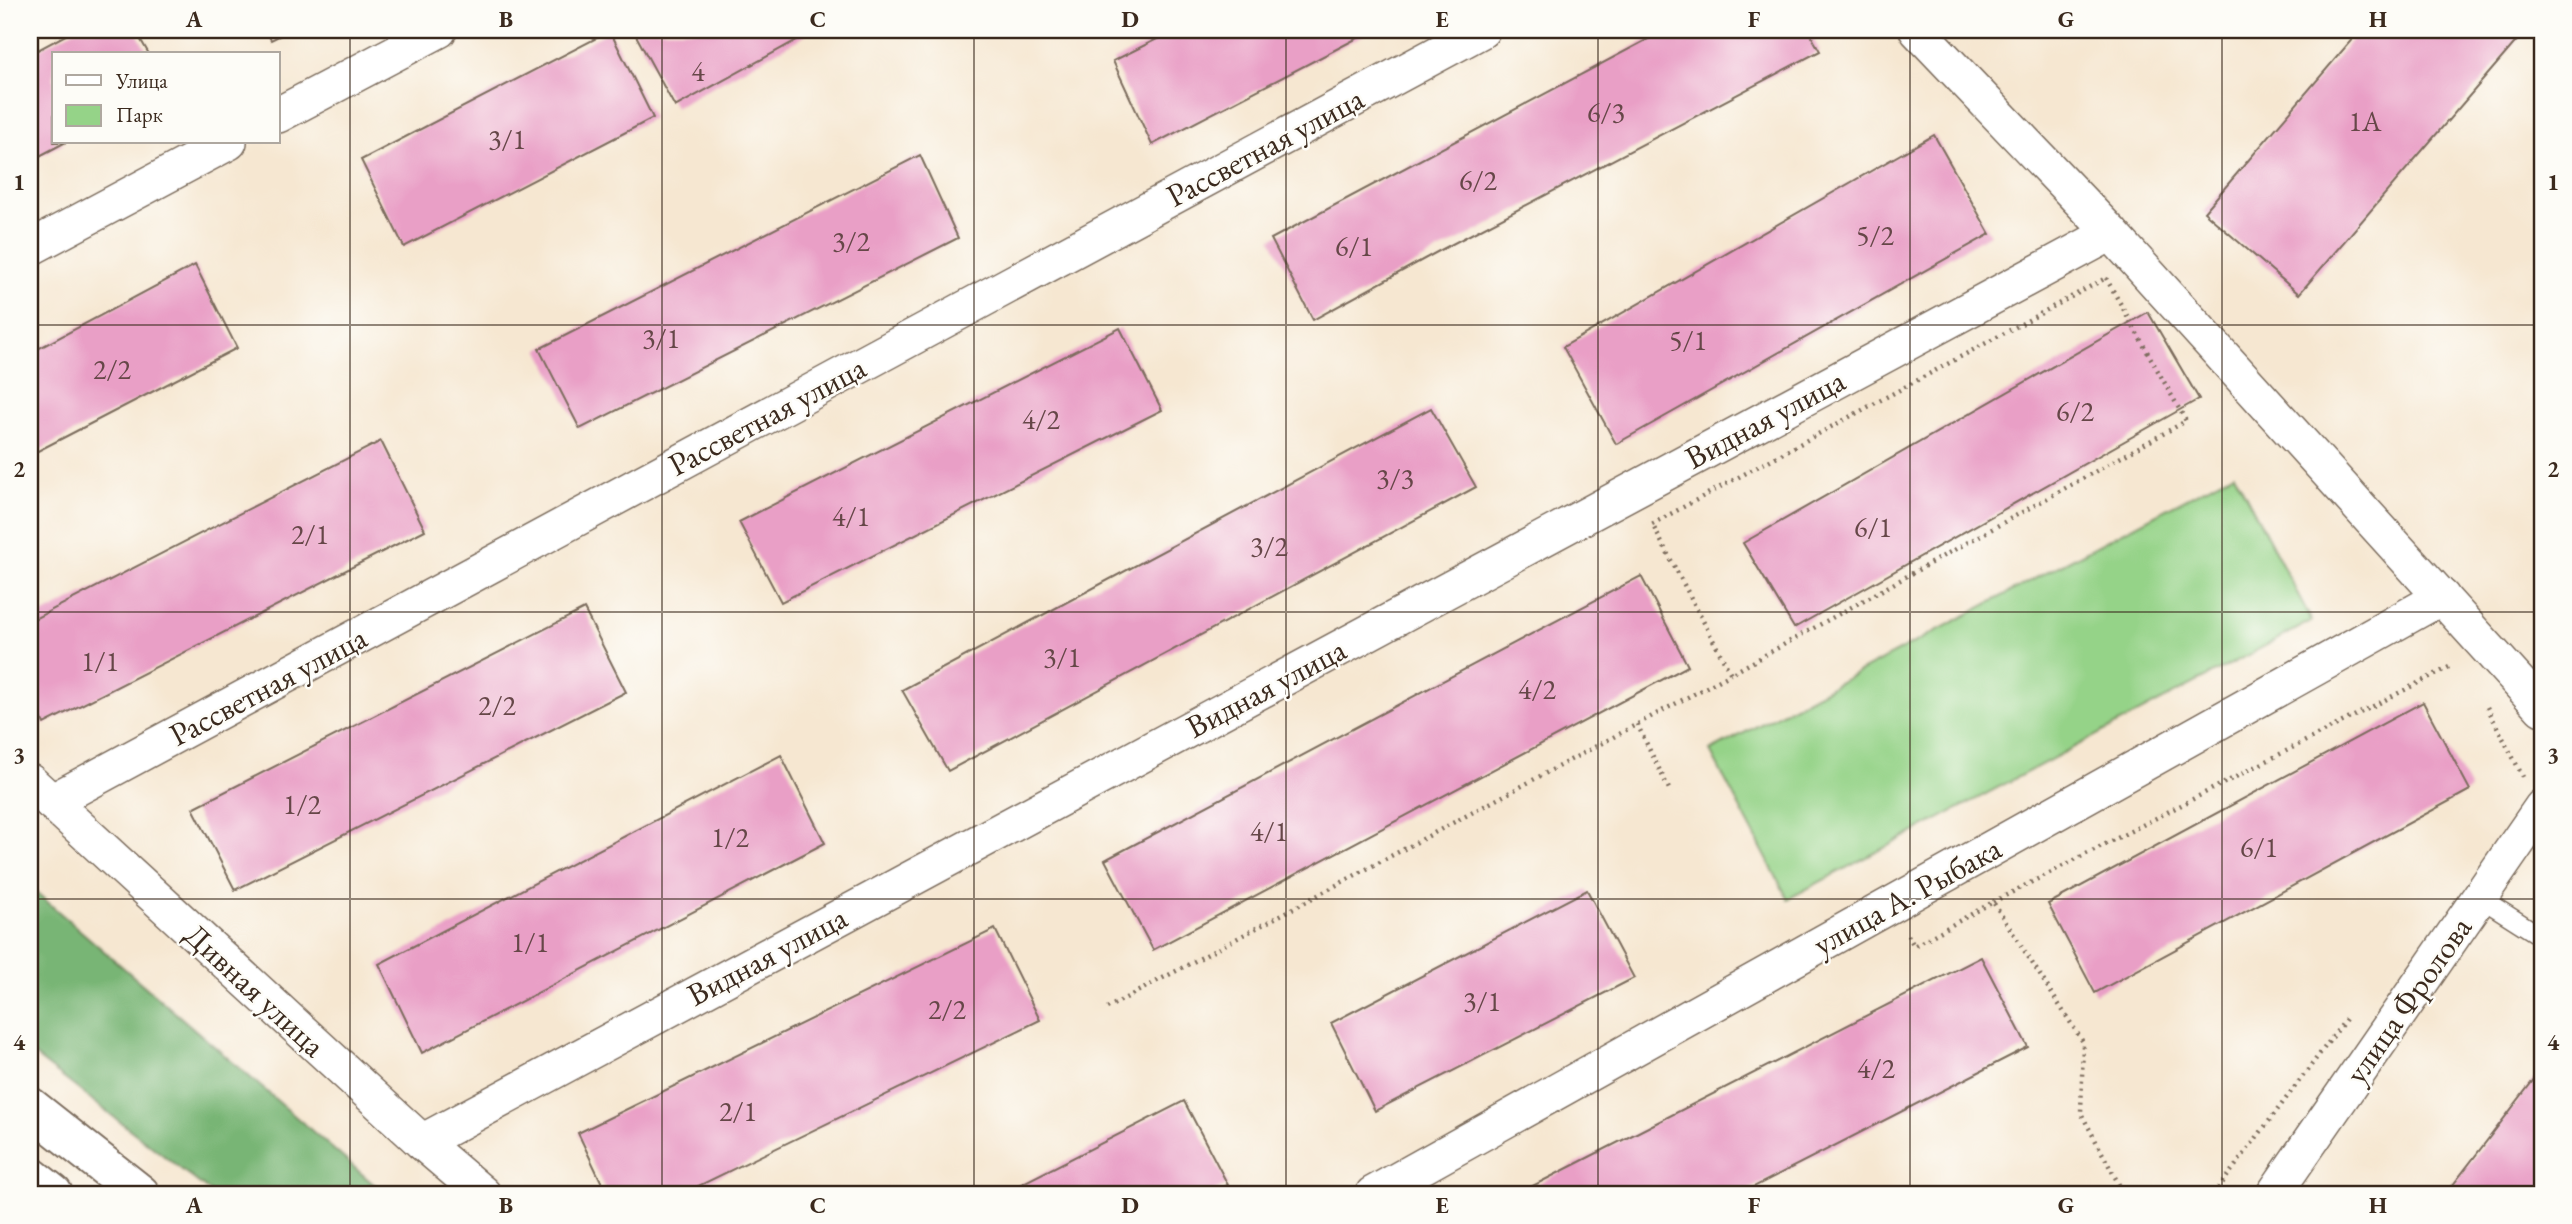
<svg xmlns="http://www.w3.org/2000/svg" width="2572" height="1224" font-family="'EB Garamond',serif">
	<rect width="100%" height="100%" fill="#fdfcf7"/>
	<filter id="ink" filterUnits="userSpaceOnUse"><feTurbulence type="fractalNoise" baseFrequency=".0143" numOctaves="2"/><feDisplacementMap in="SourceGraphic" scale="14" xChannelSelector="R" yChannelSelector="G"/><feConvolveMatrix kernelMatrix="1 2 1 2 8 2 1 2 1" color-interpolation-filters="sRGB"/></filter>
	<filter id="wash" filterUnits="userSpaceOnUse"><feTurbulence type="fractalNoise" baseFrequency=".00686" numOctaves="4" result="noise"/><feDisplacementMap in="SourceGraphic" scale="28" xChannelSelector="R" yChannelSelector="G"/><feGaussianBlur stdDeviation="1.57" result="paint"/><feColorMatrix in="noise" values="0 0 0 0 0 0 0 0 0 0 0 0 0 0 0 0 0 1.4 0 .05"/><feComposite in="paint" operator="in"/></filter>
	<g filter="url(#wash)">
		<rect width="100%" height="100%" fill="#f6e7d1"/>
		<polygon fill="#95d388" stroke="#687e53" stroke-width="2" points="2234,473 2312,621 1788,899 1710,751"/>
		<polygon fill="#78b574" stroke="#5a7049" stroke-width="2" points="30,887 385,1194 213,1194 30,1052"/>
		<g id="blocks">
			<g fill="#e99fc6">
				<polygon points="75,30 135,30 149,54 54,54 54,142 66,142 30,161 30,54"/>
				<polygon points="266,30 291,30 271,40"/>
				<polygon points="633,30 802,30 806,35 675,107"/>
				<polygon points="1175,30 1373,30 1152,145 1113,61"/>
				<polygon points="1665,30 1808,30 1820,51 1437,252 1313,320 1271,239"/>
				<polygon points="2360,30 2526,30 2299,294 2204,212"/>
				<polygon points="610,31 653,118 404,247 361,160"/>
				<polygon points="1934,135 1990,234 1616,444 1563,347"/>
				<polygon points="920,155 958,238 580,429 539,349"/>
				<polygon points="195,265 237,348 30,455 30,353"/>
				<polygon points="2148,312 2199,399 1794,628 1743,543"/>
				<polygon points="1120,328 1162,410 781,602 739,522"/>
				<polygon points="1431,408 1476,487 948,771 902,690"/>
				<polygon points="381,441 425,530 44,724 30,695 30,621"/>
				<polygon points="1641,576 1688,666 1153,950 1105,860"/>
				<polygon points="584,609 626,692 235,890 193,808"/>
				<polygon points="2423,702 2470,790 2095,993 2048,904"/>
				<polygon points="781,755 825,843 422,1053 379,964"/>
				<polygon points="1587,890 1634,978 1375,1111 1331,1023"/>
				<polygon points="995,929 1040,1020 682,1194 607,1194 578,1133"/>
				<polygon points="1981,957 2028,1047 1740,1194 1517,1194"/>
				<polygon points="2542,1069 2542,1194 2446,1194"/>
				<polygon points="1184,1101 1228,1185 1209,1194 1002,1194"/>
			</g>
		</g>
	</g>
	<g filter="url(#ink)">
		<use href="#blocks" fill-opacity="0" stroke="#7c6c5d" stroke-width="2"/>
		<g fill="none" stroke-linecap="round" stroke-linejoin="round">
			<defs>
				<polyline id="service" points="2479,897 2542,937"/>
				<g id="minor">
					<polyline points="1917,30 2111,233 2542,708"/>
					<polyline points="278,115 439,30"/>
					<polyline points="30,248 229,142"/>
					<polyline points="30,782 422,1142 483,1194"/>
					<polyline points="51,802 1482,30"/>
					<polyline points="422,1142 2111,233"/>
					<polyline points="1373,1194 2442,597"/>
					<polyline points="2274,1194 2542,807"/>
				</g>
				<g id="primary">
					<polyline points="30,1107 140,1194"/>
					<polyline points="30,1176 53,1194"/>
				</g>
			</defs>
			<use href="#service" stroke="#7c6c5d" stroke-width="21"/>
			<use href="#minor" stroke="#7c6c5d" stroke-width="38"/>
			<use href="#primary" stroke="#7c6c5d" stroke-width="42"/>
			<g stroke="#7c6c5d" stroke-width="4.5" stroke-dasharray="2 5" stroke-linecap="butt">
				<polygon points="2106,278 2186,421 1731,674 1652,524"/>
				<polyline points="2487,707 2523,777"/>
				<polyline points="1637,724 1669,789"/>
				<polyline points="1993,902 2453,665"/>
				<polyline points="1908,935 1914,946 1993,902 2083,1042 2081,1113 2124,1194"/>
				<polyline points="1107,1008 1731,674"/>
				<polyline points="2214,1194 2346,1019"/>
			</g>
			<use href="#service" stroke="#fff" stroke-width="18"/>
			<use href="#minor" stroke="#fff" stroke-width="35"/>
			<use href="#primary" stroke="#fff" stroke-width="38"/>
		</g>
	</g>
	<path fill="none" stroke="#3b2a1e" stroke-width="2" stroke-opacity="0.55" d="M 350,30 L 350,1194M 662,30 L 662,1194M 974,30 L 974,1194M 1286,30 L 1286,1194M 1598,30 L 1598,1194M 1910,30 L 1910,1194M 2222,30 L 2222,1194M 30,325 L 2542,325M 30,612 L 2542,612M 30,899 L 2542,899"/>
	<g text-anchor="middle" stroke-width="5" stroke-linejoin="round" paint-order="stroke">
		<g font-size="28" fill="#664748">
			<text x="698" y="81">4</text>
			<text x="1606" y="122">6/3</text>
			<text x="2365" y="131">1А</text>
			<text x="507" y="149">3/1</text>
			<text x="1478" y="190">6/2</text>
			<text x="1875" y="245">5/2</text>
			<text x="851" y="251">3/2</text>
			<text x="1354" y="256">6/1</text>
			<text x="661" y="348">3/1</text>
			<text x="1688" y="350">5/1</text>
			<text x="112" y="379">2/2</text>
			<text x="2075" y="421">6/2</text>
			<text x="1041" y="429">4/2</text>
			<text x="1395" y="488">3/3</text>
			<text x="851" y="526">4/1</text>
			<text x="1873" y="537">6/1</text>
			<text x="310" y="544">2/1</text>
			<text x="1269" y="556">3/2</text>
			<text x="1062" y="667">3/1</text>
			<text x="100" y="671">1/1</text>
			<text x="1537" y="699">4/2</text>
			<text x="497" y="715">2/2</text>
			<text x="302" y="814">1/2</text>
			<text x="1269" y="841">4/1</text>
			<text x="730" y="847">1/2</text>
			<text x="2259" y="857">6/1</text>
			<text x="530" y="952">1/1</text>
			<text x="1482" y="1011">3/1</text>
			<text x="947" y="1019">2/2</text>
			<text x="1876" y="1078">4/2</text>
			<text x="738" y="1121">2/1</text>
		</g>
		<g font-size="32" fill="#3b2a1e" stroke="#fdfcf7">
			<text transform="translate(1265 147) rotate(-28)" y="11">Рассветная улица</text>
			<text transform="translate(767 416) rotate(-28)" y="11">Рассветная улица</text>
			<text transform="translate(1765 419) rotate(-28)" y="11">Видная улица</text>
			<text transform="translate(268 686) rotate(-28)" y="11">Рассветная улица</text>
			<text transform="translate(1266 688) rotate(-28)" y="11">Видная улица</text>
			<text transform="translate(1907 896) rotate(-29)" y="11">улица А. Рыбака</text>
			<text transform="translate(767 956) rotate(-28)" y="11">Видная улица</text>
			<text transform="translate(255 990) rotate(43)" y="11">Дивная улица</text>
			<text transform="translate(2408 1000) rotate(-55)" y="11">улица Фролова</text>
		</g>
	</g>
	<rect width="2572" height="1224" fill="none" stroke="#fdfcf7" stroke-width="77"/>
	<rect x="52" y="52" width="228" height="91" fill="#fdfcf7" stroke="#afa8a0" stroke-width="2"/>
	<rect x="66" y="75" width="35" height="10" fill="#ffffff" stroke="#afa8a0" stroke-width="2"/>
	<text x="116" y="88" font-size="21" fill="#3b2a1e">Улица</text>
	<rect x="66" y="105" width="35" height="21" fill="#95d388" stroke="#afa8a0" stroke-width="2"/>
	<text x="116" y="122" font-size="21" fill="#3b2a1e">Парк</text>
	<rect x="38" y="38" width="2496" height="1148" fill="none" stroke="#3b2a1e" stroke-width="2.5"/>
	<g font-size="23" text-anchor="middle" font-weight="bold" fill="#3b2a1e">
		<text x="194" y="27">A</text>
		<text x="506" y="27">B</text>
		<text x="818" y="27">C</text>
		<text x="1130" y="27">D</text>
		<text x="1442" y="27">E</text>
		<text x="1754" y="27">F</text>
		<text x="2066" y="27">G</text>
		<text x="2378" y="27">H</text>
		<text x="19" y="190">1</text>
		<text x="2553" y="190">1</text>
		<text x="19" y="477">2</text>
		<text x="2553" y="477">2</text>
		<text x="19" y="763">3</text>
		<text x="2553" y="763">3</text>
		<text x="19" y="1050">4</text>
		<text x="2553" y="1050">4</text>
		<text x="194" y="1213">A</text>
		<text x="506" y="1213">B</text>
		<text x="818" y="1213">C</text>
		<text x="1130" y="1213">D</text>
		<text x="1442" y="1213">E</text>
		<text x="1754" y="1213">F</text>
		<text x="2066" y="1213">G</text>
		<text x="2378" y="1213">H</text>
	</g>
</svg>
